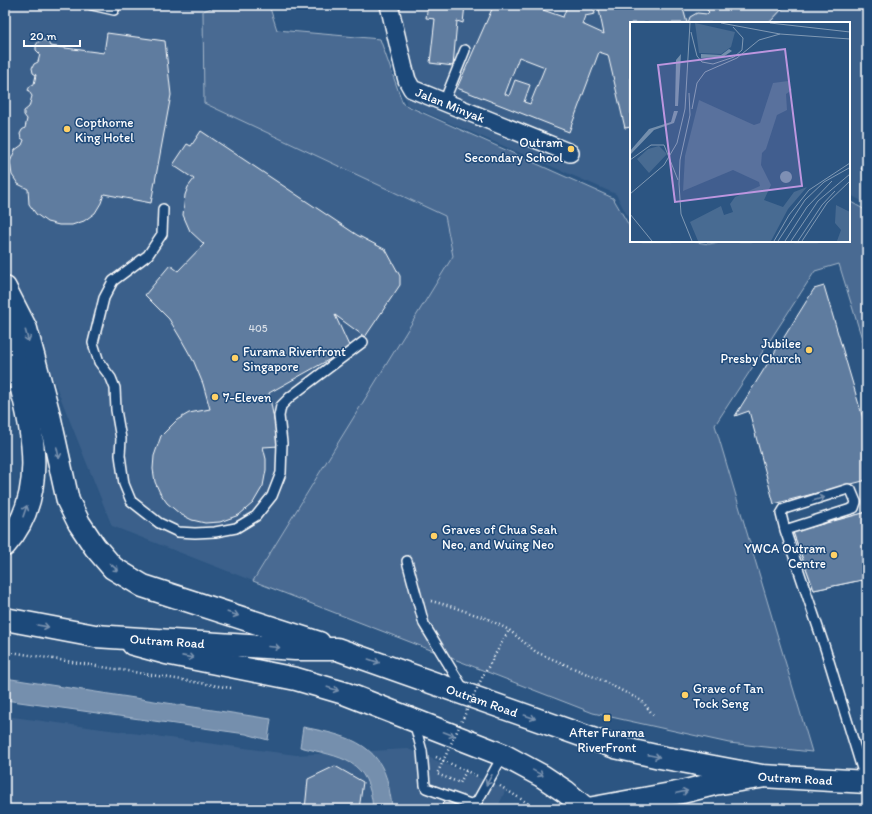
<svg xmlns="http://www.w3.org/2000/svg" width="872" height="814" font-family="Itim,sans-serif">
	<rect width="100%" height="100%" fill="#2c5582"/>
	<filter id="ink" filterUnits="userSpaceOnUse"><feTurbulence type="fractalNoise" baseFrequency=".025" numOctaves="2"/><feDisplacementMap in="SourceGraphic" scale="8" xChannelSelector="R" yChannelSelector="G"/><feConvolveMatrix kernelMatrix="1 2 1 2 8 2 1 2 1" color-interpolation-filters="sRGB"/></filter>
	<g filter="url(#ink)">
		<g fill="#3b618b">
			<polygon points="5,5 201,5 203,11 204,103 445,216 453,256 253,581 112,526 5,259"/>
			<polygon points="392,5 867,5 867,204 849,194 849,23 631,23 631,223 616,194 406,104"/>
			<polygon points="5,716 296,755 408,749 506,789 497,809 5,809"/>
		</g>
		<polygon fill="#486b92" stroke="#a4b5c8" points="219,5 269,5 277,30 380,39 403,104 613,198 631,229 631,241 691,241 709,244 724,241 849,241 849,201 867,211 867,355 839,264 815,271 715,425 812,752 729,743 593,713 253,581 453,256 445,216 204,103 203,11"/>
		<g fill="#748fad" stroke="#acbcce">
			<polygon points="5,678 271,719 268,740 246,734 5,700"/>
			<path d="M 303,727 C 343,735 380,741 389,788 C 390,795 392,802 392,809 L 373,809 C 369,758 342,758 300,747 Z"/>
		</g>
		<g fill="#5e7c9f" stroke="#fff" fill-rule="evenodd">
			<polygon points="317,5 328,5 318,8"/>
			<polygon points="428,5 465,5 463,23 457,21 453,66 430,63 435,19 426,18"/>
			<path d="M 473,5 L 544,5 L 543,10 L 563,17 L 566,9 L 565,5 L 593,5 L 595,14 L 585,16 L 582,24 L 604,34 L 598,5 L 682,5 L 687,23 L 631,23 L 631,127 L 625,128 L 608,55 L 599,52 L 569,132 L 457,88 L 492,9 L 488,7 L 482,8 L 474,7 ZM 519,57 L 545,67 L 530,104 L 524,102 L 530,85 L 515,80 L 509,96 L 505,94 Z"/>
			<polygon points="702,5 786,5 769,23 688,23 690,17 697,13 707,14 709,12"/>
			<polygon points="107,33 165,41 171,95 151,203 104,194 101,203 95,213 84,221 72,225 59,225 47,222 36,214 29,204 28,189 18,184 12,175 10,162 15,150 22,145 24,140 21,138 20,134 22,130 25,128 27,119 24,115 24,111 29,107 32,96 28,90 30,86 34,84 36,75 33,73 32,68 34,64 38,62 40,54 36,50 36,45 39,41 44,40 48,42 50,46 104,53"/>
			<polygon points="201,131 357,235 386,250 400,276 400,285 365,337 335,315 350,348 269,393 279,446 263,447 266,459 266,470 263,486 253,503 239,515 220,522 205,523 192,520 180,514 167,503 160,493 155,482 153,469 154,456 161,436 177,420 189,413 210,409 203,384 194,362 181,339 169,319 145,295 170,265 178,271 204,244 190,231 183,215 185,195 188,187 194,179 173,165 187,144 191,146"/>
			<polygon points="867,160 867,173 861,169"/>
			<polygon points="824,286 867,432 867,480 774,504 749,411 735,416 814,289"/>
			<polygon points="867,512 867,579 814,590 793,532"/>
			<polygon points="867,512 867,579 814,590 793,532"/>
			<polygon points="335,766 363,782 359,809 305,809 308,779"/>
			<polygon points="444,800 466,809 441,809"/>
		</g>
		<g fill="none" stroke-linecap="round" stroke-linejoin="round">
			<defs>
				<g id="service">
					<polyline points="92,5 114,10"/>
					<polyline points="444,102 465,50"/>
					<polyline points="163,209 162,234 148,255 113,281 104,298 93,343 99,362 111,378 115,388 116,410 121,439 120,455 124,484 131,501 159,523 178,532 195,533 215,532 236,528 256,516 272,496 281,473 282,443 279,416 281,406 290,397 363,342"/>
					<polyline points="785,530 854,508 856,502 851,490 848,489 784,509 781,514 785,530 825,648 866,782"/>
					<polyline points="407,561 424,624 464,690"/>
					<polyline points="414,722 422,751 425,785 426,788 470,804 477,802 503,755"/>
				</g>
				<g id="minor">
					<path id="s1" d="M 389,5 L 404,69 L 407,80 L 412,89 L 570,153"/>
				</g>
				<g id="secondary">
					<polyline points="133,644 166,653 296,679 344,693 503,755 542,776 566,792 586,809"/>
					<polyline points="588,809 682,792 714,784 760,777"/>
				</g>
				<g id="primary">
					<polyline points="5,288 26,329 49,415 68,501 79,523 95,547 113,568 143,586 319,643"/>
					<path d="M 5,330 C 11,346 15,362 19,378 C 34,432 47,498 5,545"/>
					<path id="s2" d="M 5,619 L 95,636 L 295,649 L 337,649 L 615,747 L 660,757 L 762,776 L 867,782"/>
				</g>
			</defs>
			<use href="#service" stroke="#fff" stroke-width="12"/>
			<use href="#minor" stroke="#fff" stroke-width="20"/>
			<use href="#secondary" stroke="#fff" stroke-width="25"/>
			<use href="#primary" stroke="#fff" stroke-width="25"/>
			<g stroke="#fff" stroke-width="2.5" stroke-dasharray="1 3" stroke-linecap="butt">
				<polyline points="431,601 447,605 488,619 509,630 536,652 599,679 642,701 654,716"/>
				<polyline points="5,651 231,688"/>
				<polyline points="482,678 509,630"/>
				<polyline points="436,757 477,776"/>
				<polyline points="500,786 537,809"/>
			</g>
			<use href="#service" stroke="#1f4a7a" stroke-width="9"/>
			<use href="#minor" stroke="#1f4a7a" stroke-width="17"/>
			<use href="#secondary" stroke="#1f4a7a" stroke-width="22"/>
			<use href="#primary" stroke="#1f4a7a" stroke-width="22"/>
			<polyline stroke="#fff" stroke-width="2.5" stroke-dasharray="1 3" stroke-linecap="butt" points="466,771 460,783 437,774 481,680"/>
		</g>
		<defs><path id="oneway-shaft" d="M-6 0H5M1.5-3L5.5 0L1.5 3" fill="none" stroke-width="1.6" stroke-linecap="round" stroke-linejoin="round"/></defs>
		<g stroke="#7992af">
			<use href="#oneway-shaft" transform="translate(27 336) rotate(74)"/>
			<use href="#oneway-shaft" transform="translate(58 453) rotate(78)"/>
			<use href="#oneway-shaft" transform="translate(819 499) rotate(-17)"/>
			<use href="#oneway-shaft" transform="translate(25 511) rotate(-71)"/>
			<use href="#oneway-shaft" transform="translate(114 567) rotate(41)"/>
			<use href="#oneway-shaft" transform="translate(233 614) rotate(18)"/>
			<use href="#oneway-shaft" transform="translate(43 626) rotate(10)"/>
			<use href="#oneway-shaft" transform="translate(274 647) rotate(5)"/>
			<use href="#oneway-shaft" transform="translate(188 657) rotate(11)"/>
			<use href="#oneway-shaft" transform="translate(374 661) rotate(19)"/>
			<use href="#oneway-shaft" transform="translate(333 689) rotate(18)"/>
			<use href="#oneway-shaft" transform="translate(530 717) rotate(19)"/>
			<use href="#oneway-shaft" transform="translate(449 734) rotate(21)"/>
			<use href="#oneway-shaft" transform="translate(654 756) rotate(12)"/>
			<use href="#oneway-shaft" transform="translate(538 773) rotate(29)"/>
			<use href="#oneway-shaft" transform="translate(489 780) rotate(119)"/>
			<use href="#oneway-shaft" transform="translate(682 792) rotate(-12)"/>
		</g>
	</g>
	<g fill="#ffd166" stroke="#1f4a7a" stroke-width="1.5">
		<circle cx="67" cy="129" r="4"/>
		<circle cx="571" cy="149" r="4"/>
		<circle cx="809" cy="350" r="4"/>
		<circle cx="235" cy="358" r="4"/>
		<circle cx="215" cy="397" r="4"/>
		<circle cx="434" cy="536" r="4"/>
		<circle cx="834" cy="555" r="4"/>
		<circle cx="685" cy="695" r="4"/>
		<rect x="603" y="714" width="8" height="8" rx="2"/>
	</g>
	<g text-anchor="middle" stroke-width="3" stroke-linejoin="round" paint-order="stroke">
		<g font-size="11" fill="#d7dee7">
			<text x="258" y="332">405</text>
		</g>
		<g font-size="13" fill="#fff" stroke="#1f4a7a">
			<text dy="5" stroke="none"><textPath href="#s1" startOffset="129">Jalan Minyak</textPath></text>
			<text dy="5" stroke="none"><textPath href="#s2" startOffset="164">Outram Road</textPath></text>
			<text dy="5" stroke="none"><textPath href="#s2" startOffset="488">Outram Road</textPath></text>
			<text dy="5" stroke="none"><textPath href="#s2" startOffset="812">Outram Road</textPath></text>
		</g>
		<g font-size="13" fill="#fff" stroke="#1f4a7a" text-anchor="start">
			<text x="75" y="127">Copthorne<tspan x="75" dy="15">King Hotel</tspan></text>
			<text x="563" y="147" text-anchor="end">Outram<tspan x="563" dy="15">Secondary School</tspan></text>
			<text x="801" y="348" text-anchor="end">Jubilee<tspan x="801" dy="15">Presby Church</tspan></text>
			<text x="243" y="356">Furama Riverfront<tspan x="243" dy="15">Singapore</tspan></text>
			<text x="223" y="402">7-Eleven</text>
			<text x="442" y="534">Graves of Chua Seah<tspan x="442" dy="15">Neo, and Wuing Neo</tspan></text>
			<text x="826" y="553" text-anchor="end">YWCA Outram<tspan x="826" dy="15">Centre</tspan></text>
			<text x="693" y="693">Grave of Tan<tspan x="693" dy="15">Tock Seng</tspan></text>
			<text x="607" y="737" text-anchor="middle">After Furama<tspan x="607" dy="15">RiverFront</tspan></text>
		</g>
	</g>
	<g transform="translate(630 22)">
		<rect width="220" height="220" fill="#2c5582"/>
		<path d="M 65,1 L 105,10 L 101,25 L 91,32 L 69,31 ZM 158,59 L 162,68 L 156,72 L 157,88 L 147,93 L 136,127 L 132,131 L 131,143 L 141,163 L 134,178 L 153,185 L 164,170 L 177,165 L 158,187 L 141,219 L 82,219 L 76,203 L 82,219 L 68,219 L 60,200 L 91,184 L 94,193 L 103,190 L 100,182 L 105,175 L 130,164 L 129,160 L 103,148 L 53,169 L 55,134 L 69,78 L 124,103 L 130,101 L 143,61 ZM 29,124 L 37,132 L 19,151 L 7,137 L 18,127 ZM 206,183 L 220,190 L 220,219 L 207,219 L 211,208 L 205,201 Z" fill="#486b92"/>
		<path d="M 99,27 L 102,29 L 93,35 L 71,36 L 71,32 L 91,33 ZM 51,32 L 48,84 L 45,84 L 46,38 ZM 44,89 L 48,89 L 44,101 L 24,108 L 0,133 L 0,129 L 19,107 L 41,100 ZM150 155a6 6 0 1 1 12 0a6 6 0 1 1-12 0Z" fill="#748fad"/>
		<path fill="none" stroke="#8099b4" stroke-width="1" d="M 91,1 L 150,12 L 220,17M 140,1 L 220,10M 61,10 L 67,34 L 72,40 L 83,42 L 104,35 L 112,28 L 113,16 L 103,5M 59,71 L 60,93 L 50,138 L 49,162 L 51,192 L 62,219M 62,87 L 67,61 L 75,50 L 107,36 L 129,18 L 150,12M 0,138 L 21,123 L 34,123 L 48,158M 0,172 L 34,143 L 47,121 L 55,87 L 60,1M 0,192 L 22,219M 144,219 L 159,193 L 179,168 L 220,141M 148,219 L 175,178 L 194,160 L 219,146M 155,219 L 177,185 L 202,159M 161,219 L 188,179 L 220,152M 168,219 L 192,183 L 205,169M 172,219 L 197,181 L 220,159"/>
		<path fill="#bd96df" fill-opacity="0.15" stroke="#bd96df" stroke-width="2" d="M 155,27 L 172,164 L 45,180 L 28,43 Z"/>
		<rect width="220" height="220" fill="none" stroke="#fff" stroke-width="2"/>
	</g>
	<rect width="872" height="814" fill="none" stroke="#1f4a7a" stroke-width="20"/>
	<rect x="10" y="10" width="852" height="794" fill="none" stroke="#fff" stroke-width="1.5" filter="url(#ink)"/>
	<path d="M24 40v6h56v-6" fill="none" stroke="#ffffff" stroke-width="2"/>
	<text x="30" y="40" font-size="12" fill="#ffffff" stroke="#1f4a7a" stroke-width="3" paint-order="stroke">20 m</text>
</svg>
